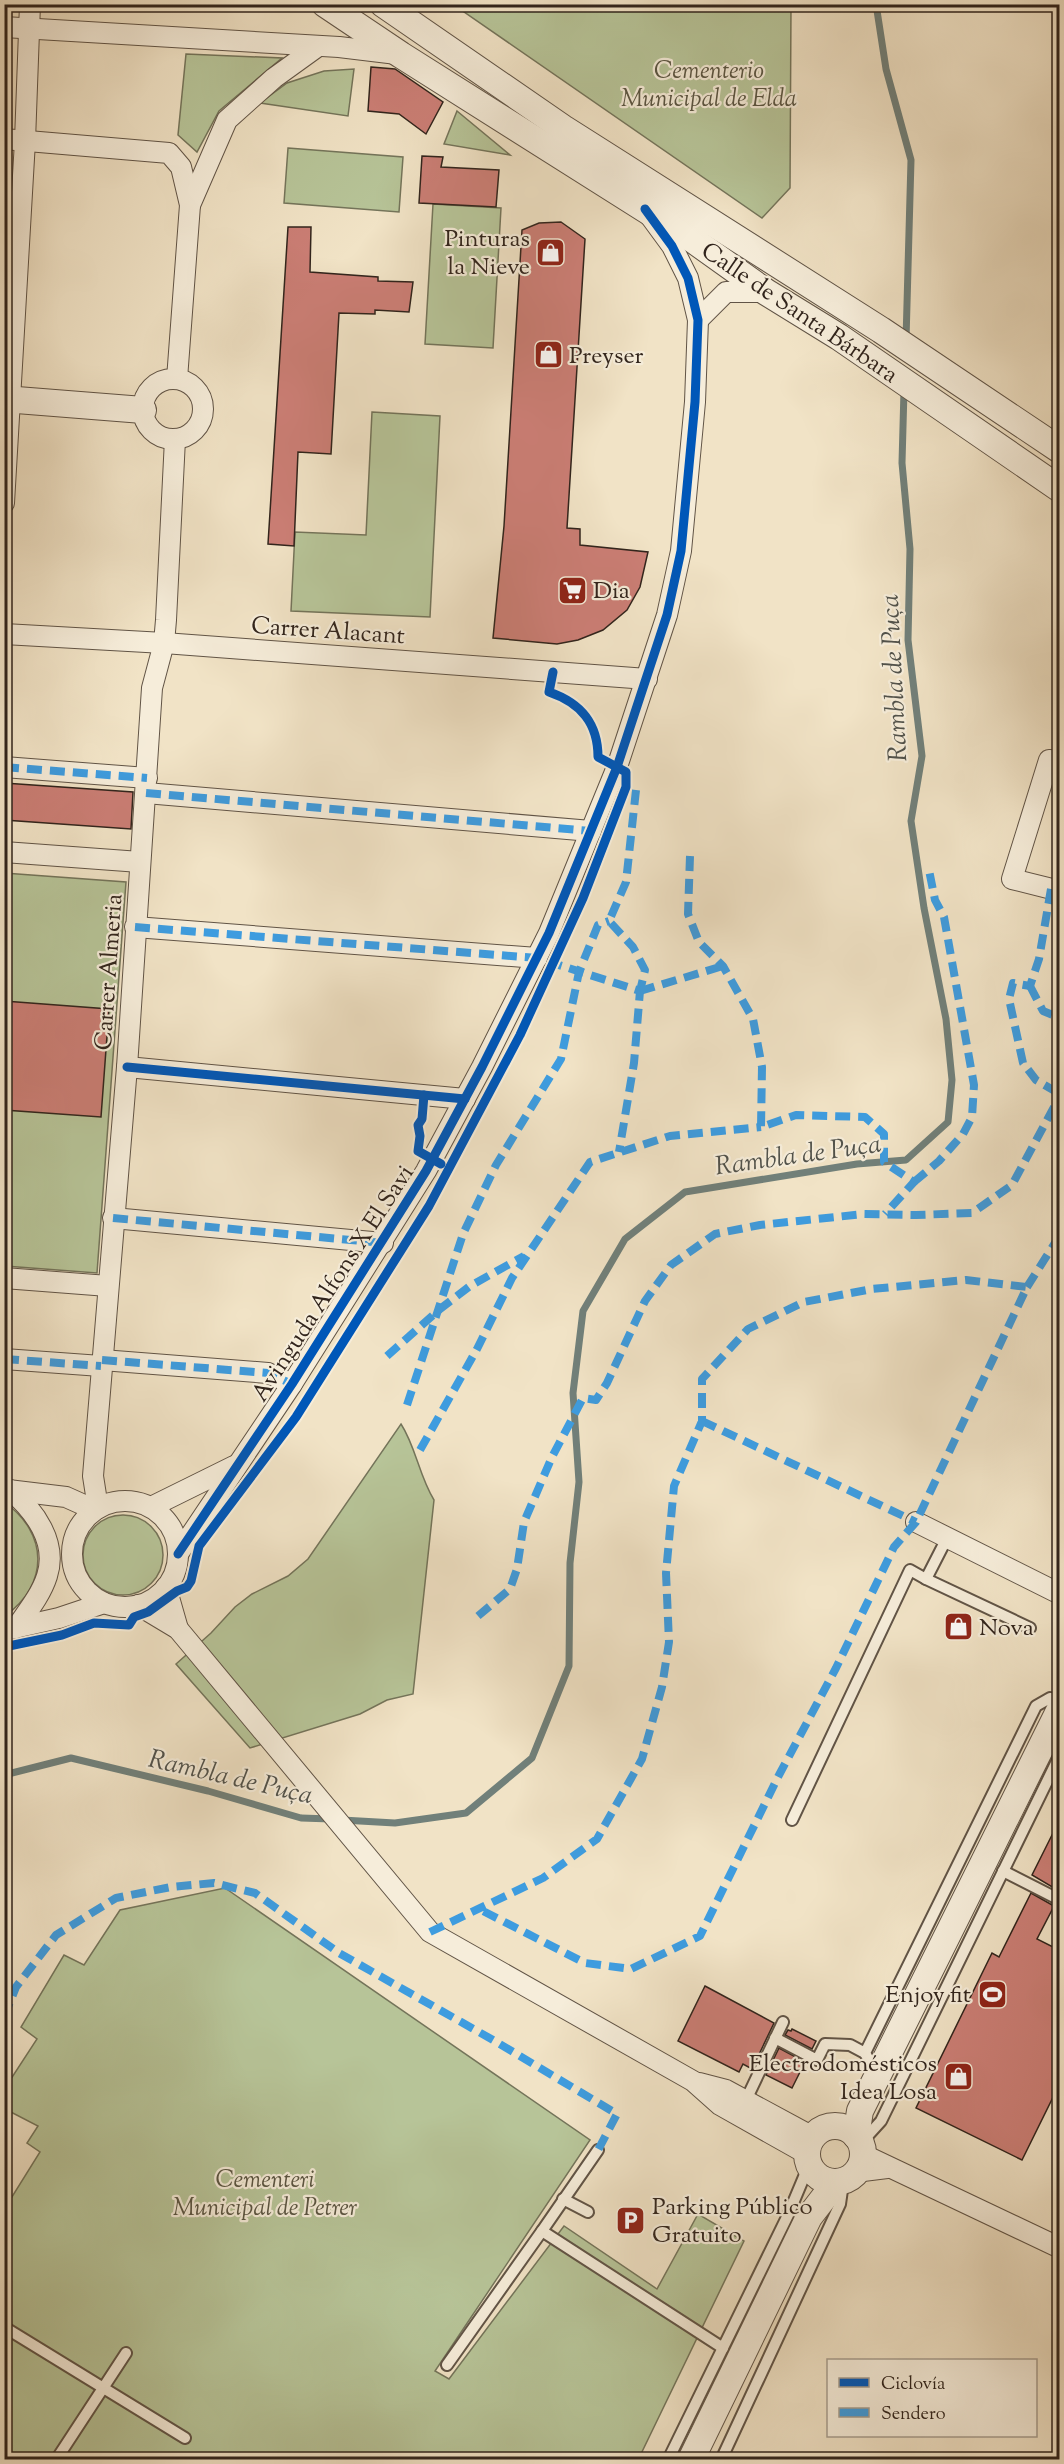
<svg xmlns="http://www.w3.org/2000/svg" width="1064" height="2464" font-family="'Sorts Mill Goudy',serif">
	<rect width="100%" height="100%" fill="#f1e3c6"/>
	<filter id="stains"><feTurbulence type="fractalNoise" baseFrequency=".00333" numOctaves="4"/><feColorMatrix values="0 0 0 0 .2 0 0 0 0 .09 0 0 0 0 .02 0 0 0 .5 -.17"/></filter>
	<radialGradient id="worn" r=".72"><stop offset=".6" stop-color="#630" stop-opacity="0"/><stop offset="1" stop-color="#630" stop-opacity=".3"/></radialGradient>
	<g fill="#b7c498" stroke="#74745a" stroke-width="1.5">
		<polygon points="454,5 791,5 790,188 762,218"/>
		<polygon points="186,54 282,58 219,111 197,152 178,135"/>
		<polygon points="354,69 348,116 260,103 287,83 324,71"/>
		<polygon points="457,111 510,155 444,144"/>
		<polygon points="288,148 403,157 399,212 284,203"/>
		<polygon points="433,204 501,208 493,348 425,344"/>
		<polygon points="372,412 440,416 430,617 291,611 295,532 366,535"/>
		<polygon points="4,873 126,882 97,1273 5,1266"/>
		<path d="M 401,1424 C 416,1447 419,1476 434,1500 L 413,1694 L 387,1700 L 360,1714 L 250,1748 L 176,1664 L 211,1633 L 235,1607 L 252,1594 L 288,1576 L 308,1559 Z"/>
		<path d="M 4,1502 C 49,1533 49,1585 5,1616 Z"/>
		<circle cx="123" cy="1555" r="40"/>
		<polygon points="225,1888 590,2140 435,2371 449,2379 564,2226 657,2289 698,2214 744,2241 638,2460 5,2459 5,2208 40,2152 27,2143 38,2126 5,2109 5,2088 37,2039 21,2027 64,1955 84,1965 120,1910"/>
	</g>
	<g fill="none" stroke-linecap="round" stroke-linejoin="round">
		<g stroke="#71807a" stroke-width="7">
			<polyline points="876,4 886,69 911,160 906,340"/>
			<polyline points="4,1775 71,1758 208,1791 301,1818 331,1819"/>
			<polyline points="342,1820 395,1823 466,1813 532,1758 569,1666 570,1563 579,1482 573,1393 583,1311 625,1239 685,1192 857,1164 906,1160 948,1122 952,1080 946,1019 924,908 911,821 922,756 908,640 910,549 902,463 904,390"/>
		</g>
	</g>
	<g fill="#cb7e75" stroke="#31241c" stroke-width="1.5">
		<polygon points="371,67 395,69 443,102 426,134 399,114 368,111"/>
		<polygon points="422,156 443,157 441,167 499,170 496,207 419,203"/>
		<polygon points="561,222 585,239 567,528 580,529 580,545 648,552 640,587 627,610 603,630 578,640 557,644 493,638 504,526 522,230 539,223"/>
		<polygon points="288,227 311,227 310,272 378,277 378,281 413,282 409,312 375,310 375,314 339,313 331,454 298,452 294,546 268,544"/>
		<polygon points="4,783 133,792 131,829 4,820"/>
		<polygon points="4,1001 109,1009 101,1117 4,1110"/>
		<polygon points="1059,1821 1059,1891 1032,1875"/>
		<polygon points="1031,1893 1054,1906 1037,1939 1059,1950 1059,1971 1053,1984 1059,1987 1059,2085 1022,2160 916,2108 992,1953 999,1957"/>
		<polygon points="705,1986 774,2023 752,2069 743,2064 739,2072 678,2041"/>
		<polygon points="792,2029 816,2041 812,2049 785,2035 788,2030 791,2031"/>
		<polygon points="779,2048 805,2062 792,2088 766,2075"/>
	</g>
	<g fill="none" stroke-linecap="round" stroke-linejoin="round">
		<defs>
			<g id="service">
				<polyline points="947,1538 926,1579 1030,1628"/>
				<polyline points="792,1820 910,1570 926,1579"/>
				<polyline points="1003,1871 1060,1900"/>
				<polyline points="775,2038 817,2060 825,2044 850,2045 865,2053"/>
				<polyline points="877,2075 865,2053 1036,1706 1050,1698 1060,1700"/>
				<polyline points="746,2100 783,2022"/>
				<polyline points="861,2143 881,2121 1060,1755"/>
				<polyline points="598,2150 542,2231 723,2348"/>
				<polyline points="563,2199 588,2212"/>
				<polyline points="4,2327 185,2438"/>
				<polyline points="447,2365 542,2231"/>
				<polyline points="56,2460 126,2353"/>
				<polyline points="668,2460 788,2215 809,2165"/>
				<polyline points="721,2460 840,2204 843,2183"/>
			</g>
			<g id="minor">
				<polyline points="4,27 339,47 397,54"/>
				<polyline points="4,139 169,153 181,167 190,205 177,379"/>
				<polyline points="190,205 227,120 274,78 317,47"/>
				<polyline points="698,320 726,292 766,292"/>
				<circle cx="173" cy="409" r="30"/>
				<polyline points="4,503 25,141 30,4"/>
				<polyline points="4,634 164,643 647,679"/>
				<polyline points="1060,761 1049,760 1012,879 1060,891"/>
				<polyline points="4,767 147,778"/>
				<polyline points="146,793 591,831"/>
				<polyline points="4,852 140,862"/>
				<polyline points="135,927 537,958"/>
				<polyline points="127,1067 465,1099"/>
				<polyline points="113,1218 383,1243"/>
				<polyline points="4,1278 108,1286"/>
				<polyline points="4,1359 101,1366"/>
				<polyline points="102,1360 268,1373 292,1384"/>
				<polyline points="8,1490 66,1497 95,1510"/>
				<path d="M 10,1490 C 34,1510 58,1542 47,1576 C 41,1595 27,1612 16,1628"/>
				<circle cx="125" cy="1554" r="53"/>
				<polyline points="151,1507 234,1466"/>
				<polyline points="98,1508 93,1476 127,1067 152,688 164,643 166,620 175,439"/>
				<polyline points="916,1522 1060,1594"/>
				<polyline points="178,1554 292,1384 426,1171 482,1067 549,933 617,767 667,615 681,551 695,402 698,320 688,278 672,246 650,216"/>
				<polyline points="166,1587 178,1629"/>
				<polyline points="138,1605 178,1629 430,1932 693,2081 720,2105 807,2154"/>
				<polyline points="10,1629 59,1618 104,1603"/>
				<polyline points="699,2083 726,2090 813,2137"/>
				<polyline points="862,2154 1056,2246"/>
				<polyline points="855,2172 887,2168"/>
			</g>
			<g id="tertiary">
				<polyline points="325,4 401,55 689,237 766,292 839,337 1060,489"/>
				<polyline points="383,4 563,128 881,330 1060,450"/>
				<polyline points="4,399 143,410"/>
				<circle cx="835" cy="2154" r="28"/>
				<polyline points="856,2136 860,2111 1060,1709"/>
				<polyline points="691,2460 809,2217 836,2182"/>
			</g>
		</defs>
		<use href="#service" stroke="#615446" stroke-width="14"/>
		<use href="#minor" stroke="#615446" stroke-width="22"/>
		<use href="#tertiary" stroke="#615446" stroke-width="28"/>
		<use href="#service" stroke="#f6edda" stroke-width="10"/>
		<use href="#minor" stroke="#f6edda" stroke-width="20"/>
		<use href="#tertiary" stroke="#f6edda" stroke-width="26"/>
		<g stroke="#3e9cdf" stroke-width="8" stroke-dasharray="15 8" stroke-linecap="butt">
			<polyline points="4,767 147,778"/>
			<polyline points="636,790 626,882 609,921 633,947 645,970 640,991"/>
			<polyline points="146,793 591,831"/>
			<polyline points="690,856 688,914 699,942 723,966 753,1019 762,1067 761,1127 796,1115 865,1117 884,1134 884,1162 914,1182 885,1214"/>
			<polyline points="1051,889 1039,959 1030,986 1013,983 1009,999 1023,1063 1036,1080 1060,1094"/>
			<polyline points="135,927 537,958 640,991 634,1063 619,1152"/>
			<polyline points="1030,986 1043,1011 1060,1018"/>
			<polyline points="640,991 723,966"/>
			<polyline points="914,1182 939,1161 963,1134 972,1117 974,1085 944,917 935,900 929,870"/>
			<polyline points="113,1218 383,1243"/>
			<polyline points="1027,1287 1060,1235"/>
			<polyline points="387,1356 440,1309 470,1286 524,1256"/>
			<polyline points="4,1359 101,1366"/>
			<polyline points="102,1360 268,1373 292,1384"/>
			<polyline points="407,1405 463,1234 496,1165 561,1059 579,972 598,925 609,921"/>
			<polyline points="702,1421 916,1522"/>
			<polyline points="420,1450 477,1349 512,1278 590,1162 670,1136 761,1127"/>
			<polyline points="478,1616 510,1589 517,1569 524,1522 552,1457 583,1398 596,1400 607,1383 645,1301 671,1265 715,1234 760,1225 864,1214 916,1215 972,1213 1012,1185 1060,1096"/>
			<polyline points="430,1932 543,1878 597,1839 642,1759 662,1687 669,1642 666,1573 674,1486 702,1421 702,1379 748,1329 804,1302 872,1289 966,1280 1027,1287 916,1522 894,1547 836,1668 779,1775 700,1936 631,1969 585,1963 479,1909"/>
			<polyline points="4,2017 16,1987 56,1935 116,1898 171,1887 214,1883 255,1893 339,1953 493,2040 617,2114 598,2150"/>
		</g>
		<defs>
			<g id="cycleway">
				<polyline points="127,1067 465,1099"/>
				<polyline points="424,1095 422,1119 418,1125 420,1136 418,1151 441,1164"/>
				<polyline points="178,1554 292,1384 426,1171 482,1067 549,933 617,767 667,615 681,551 695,402 698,320 688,278 672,246 645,209"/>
				<path d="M 4,1647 L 62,1635 L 94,1623 L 129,1625 L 134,1617 L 148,1612 L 177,1591 L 187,1587 L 191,1581 L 199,1546 L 296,1417 L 429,1206 L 520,1035 L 583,898 L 626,787 L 626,772 L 598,757 C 598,723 581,703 549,692 L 553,672"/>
			</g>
		</defs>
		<use href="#cycleway" stroke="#f6edda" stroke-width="13"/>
		<use href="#cycleway" stroke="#0057b8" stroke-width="9"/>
	</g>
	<defs>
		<symbol id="shop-square" viewBox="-11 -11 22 22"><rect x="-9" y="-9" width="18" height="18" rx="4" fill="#8f2418" stroke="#f6edda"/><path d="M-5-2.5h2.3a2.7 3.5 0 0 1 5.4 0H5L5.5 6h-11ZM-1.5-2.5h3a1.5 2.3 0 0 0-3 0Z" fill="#fff"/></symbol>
		<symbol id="supermarket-square" viewBox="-11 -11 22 22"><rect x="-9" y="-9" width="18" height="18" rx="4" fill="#8f2418" stroke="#f6edda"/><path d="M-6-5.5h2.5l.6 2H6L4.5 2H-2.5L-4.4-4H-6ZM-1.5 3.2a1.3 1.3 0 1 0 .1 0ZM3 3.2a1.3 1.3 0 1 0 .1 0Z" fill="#fff"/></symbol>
		<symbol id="stadium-square" viewBox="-11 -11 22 22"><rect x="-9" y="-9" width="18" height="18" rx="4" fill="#8f2418" stroke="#f6edda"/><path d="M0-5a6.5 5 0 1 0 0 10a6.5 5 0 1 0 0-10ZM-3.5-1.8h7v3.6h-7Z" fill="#fff"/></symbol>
		<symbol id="parking-square" viewBox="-11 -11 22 22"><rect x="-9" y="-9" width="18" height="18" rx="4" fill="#8f2418" stroke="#f6edda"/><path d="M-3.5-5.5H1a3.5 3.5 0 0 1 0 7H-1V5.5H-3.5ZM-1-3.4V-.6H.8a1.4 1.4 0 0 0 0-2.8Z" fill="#fff"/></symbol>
	</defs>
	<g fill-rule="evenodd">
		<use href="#shop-square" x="534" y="236" width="33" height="33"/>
		<use href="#shop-square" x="532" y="338" width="33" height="33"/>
		<use href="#supermarket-square" x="556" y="574" width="33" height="33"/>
		<use href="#shop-square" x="942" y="1610" width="33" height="33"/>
		<use href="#stadium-square" x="976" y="1978" width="33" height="33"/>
		<use href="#shop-square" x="942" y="2060" width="33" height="33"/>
		<use href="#parking-square" x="614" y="2204" width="33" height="33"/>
	</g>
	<g text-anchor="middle" stroke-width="4.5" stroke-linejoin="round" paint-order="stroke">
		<g font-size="24" font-style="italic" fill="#595441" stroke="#f6edda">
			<text x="709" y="78">Cementerio<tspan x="709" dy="28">Municipal de Elda</tspan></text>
			<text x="265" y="2187">Cementeri<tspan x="265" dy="28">Municipal de Petrer</tspan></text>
		</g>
		<g font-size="24" fill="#31241c" stroke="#f6edda" text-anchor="start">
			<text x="530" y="246" text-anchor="end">Pinturas<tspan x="530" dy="28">la Nieve</tspan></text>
			<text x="569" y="363">Preyser</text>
			<text x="593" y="598">Dia</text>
			<text x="979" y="1635">Nova</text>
			<text x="971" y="2002" text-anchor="end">Enjoy fit</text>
			<text x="937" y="2071" text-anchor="end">Electrodomésticos<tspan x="937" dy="28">Idea Losa</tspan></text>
			<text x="652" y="2214">Parking Público<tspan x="652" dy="28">Gratuito</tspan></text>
		</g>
		<g font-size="24" fill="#31241c" stroke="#f6edda">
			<text transform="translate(800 312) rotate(34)" y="8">Calle de Santa Bárbara</text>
			<text transform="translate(328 630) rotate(4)" y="8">Carrer Alacant</text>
			<text transform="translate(108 972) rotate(-86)" y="8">Carrer Almeria</text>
			<text transform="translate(332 1283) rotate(-57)" y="8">Avinguda Alfons X El Savi</text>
		</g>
		<g font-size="26" font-style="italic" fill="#51524b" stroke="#f6edda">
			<text transform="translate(893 678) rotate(-93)" y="9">Rambla de Puça</text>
			<text transform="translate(798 1154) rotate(-8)" y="9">Rambla de Puça</text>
			<text transform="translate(231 1776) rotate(13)" y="9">Rambla de Puça</text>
		</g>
	</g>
	<rect width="1064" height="2464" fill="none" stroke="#f1e3c6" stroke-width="24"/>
	<rect x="6" y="6" width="1052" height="2452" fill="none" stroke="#31241c" stroke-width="3"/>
	<rect x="12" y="12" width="1040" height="2440" fill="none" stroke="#31241c" stroke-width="1.5"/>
	<rect x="827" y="2359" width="210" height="78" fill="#f6edda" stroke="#a79d8e" stroke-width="1.5"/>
	<rect x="839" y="2378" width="30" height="9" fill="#0057b8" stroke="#a79d8e" stroke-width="1.5"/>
	<text x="881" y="2389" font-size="18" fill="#31241c">Ciclovía</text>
	<rect x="839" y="2408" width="30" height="9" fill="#3e9cdf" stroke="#a79d8e" stroke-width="1.5"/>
	<text x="881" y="2419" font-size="18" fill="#31241c">Sendero</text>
	<rect width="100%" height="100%" filter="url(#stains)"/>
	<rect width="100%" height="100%" fill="url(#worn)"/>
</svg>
